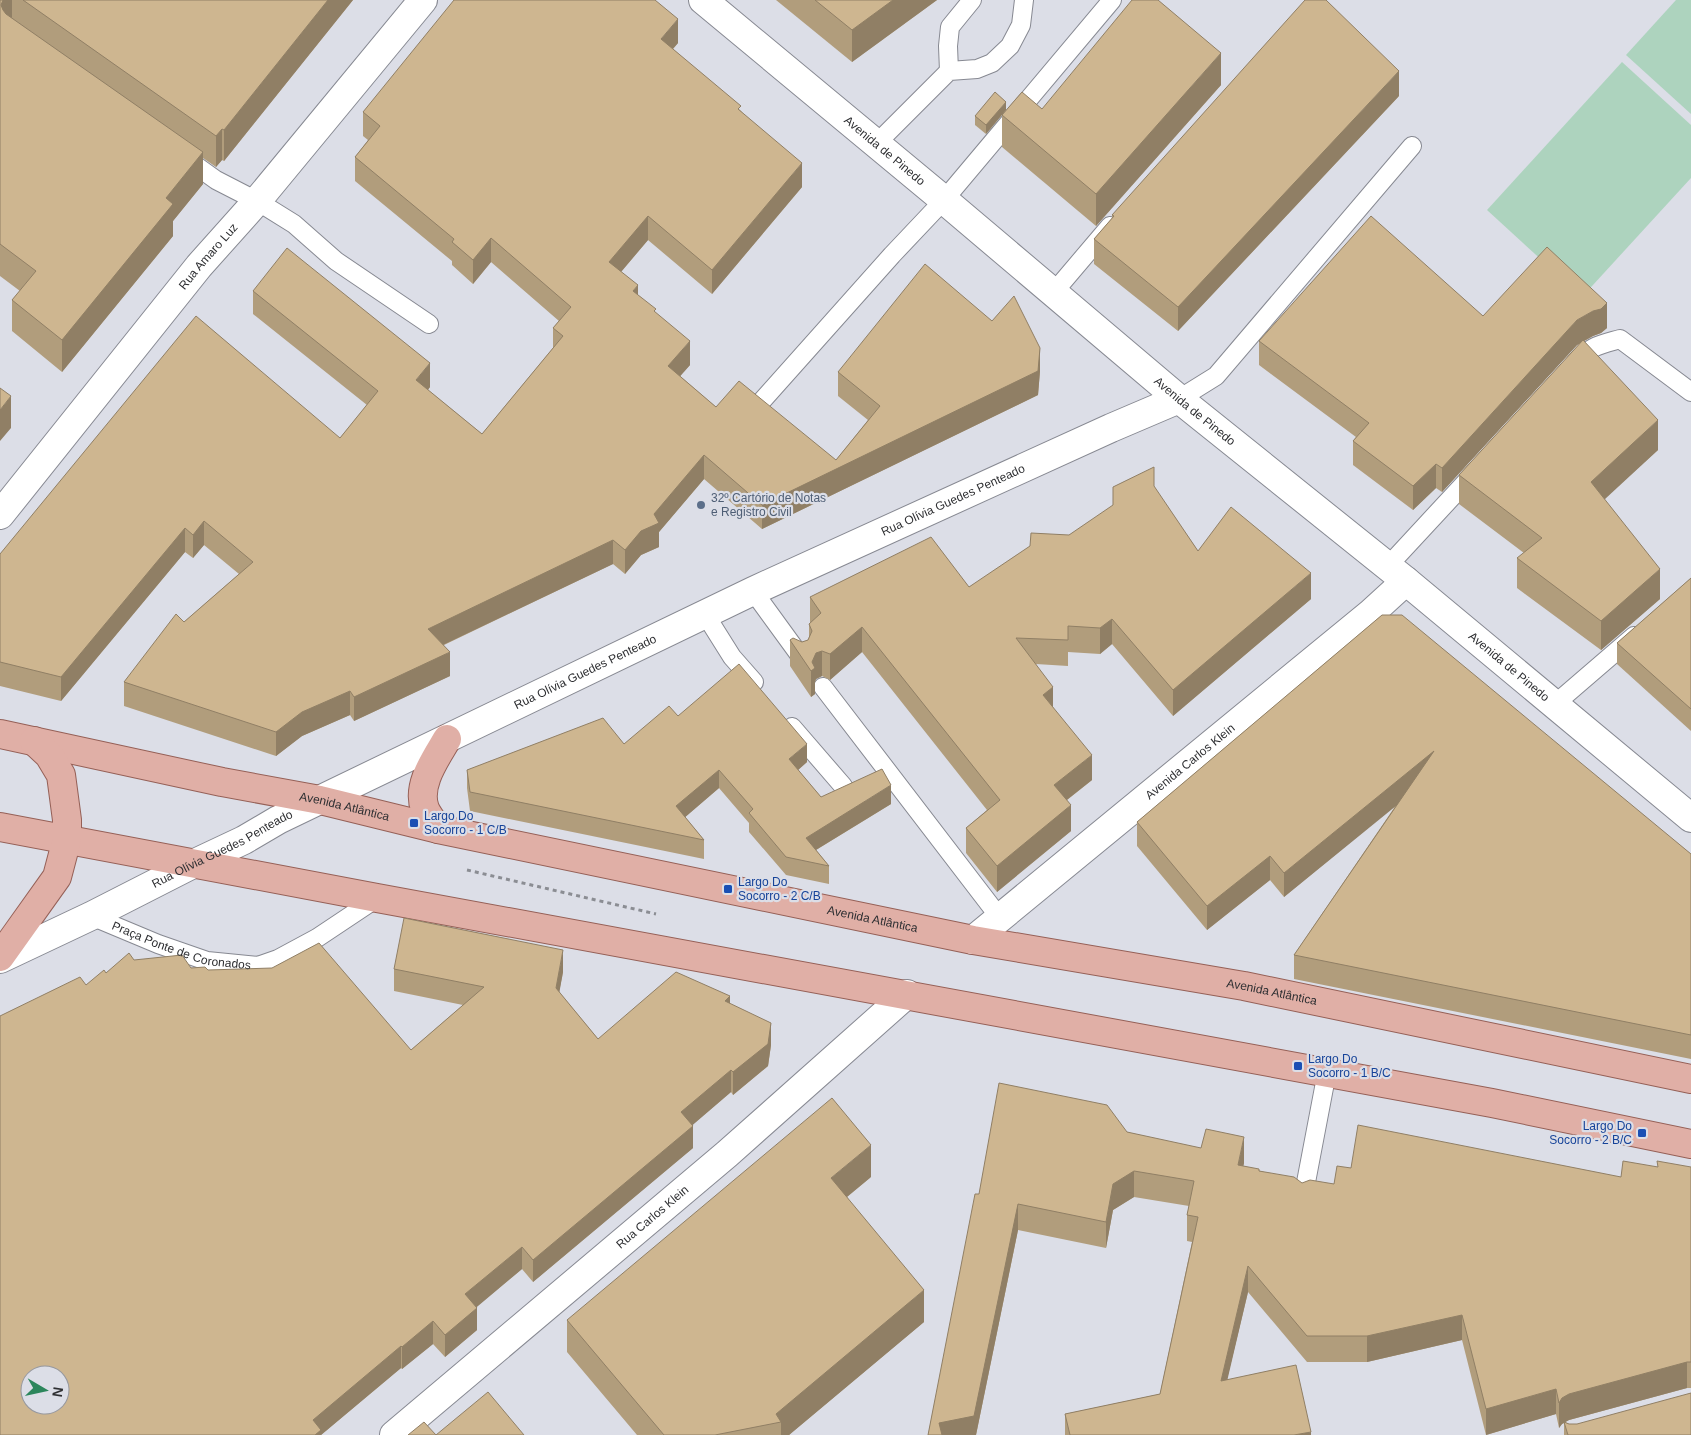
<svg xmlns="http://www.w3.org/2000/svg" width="1691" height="1435" font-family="Helvetica,sans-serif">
	<rect width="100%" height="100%" fill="#dcdee7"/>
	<g fill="#add3be">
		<polygon points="1676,0 1691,0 1691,114 1626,55"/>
		<polygon points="1622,62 1691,125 1691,178 1582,297 1487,210"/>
	</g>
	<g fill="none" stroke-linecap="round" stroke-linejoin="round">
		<defs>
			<g id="lane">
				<polyline points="949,71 948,46 950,27 972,0"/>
				<polyline points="876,144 949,71 977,69 992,63 1010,46 1021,25 1024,0"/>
				<polyline points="184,157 216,180 257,201 294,224 336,261 429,324"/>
				<polyline points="1054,292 1110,226"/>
				<path d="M 1575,363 C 1590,346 1599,345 1620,339 L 1691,392"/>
				<polyline points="1179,399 1216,376 1412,146"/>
				<polyline points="760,403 892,255 944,200 1112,0"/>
				<polyline points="1388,566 1476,471"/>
				<polyline points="753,591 801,657"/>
				<polyline points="705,614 732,657 754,682"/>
				<polyline points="823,687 1000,918"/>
				<polyline points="1555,704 1634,636"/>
				<polyline points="792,727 843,786"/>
				<path id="s1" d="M 91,916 L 158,944 L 207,961 L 258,966 L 278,959 L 317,938 L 377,898"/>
				<polyline points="1303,1198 1327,1072"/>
			</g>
			<g id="street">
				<path id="s2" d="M 0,515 L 199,266 L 257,201 L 423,0"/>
				<path id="s3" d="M 973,940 L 1371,613 L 1406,581"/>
				<path id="s4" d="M 394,1435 L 727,1154 L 907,994"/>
			</g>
			<g id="secondary">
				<path id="s5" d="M 703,0 L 944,200 L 1179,399 L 1406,581 L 1691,818"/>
				<path id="s6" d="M 0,959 L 91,916 L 193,864 L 244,840 L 278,820 L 753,591 L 1111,428 L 1179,399"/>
			</g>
			<g id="primary">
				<path id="s7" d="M 0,734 L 222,782 L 320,800 L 438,829 L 973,940 L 1244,986 L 1691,1079"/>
				<polyline points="0,827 377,898 1492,1103 1691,1144"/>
				<path d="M 438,829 C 434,823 428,816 425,809 C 416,785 436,758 447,739"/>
				<polyline points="0,957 57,877 67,839 67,820 61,775 49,755 34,741"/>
			</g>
		</defs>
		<use href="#lane" stroke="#878992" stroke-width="20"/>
		<use href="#street" stroke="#878992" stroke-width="30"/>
		<use href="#secondary" stroke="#878992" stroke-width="30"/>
		<use href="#primary" stroke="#956057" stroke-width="30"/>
		<polyline stroke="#8b8d93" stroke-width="3" stroke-dasharray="4 4" stroke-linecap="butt" points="467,870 656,914"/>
		<use href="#lane" stroke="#fff" stroke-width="18"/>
		<use href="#street" stroke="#fff" stroke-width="28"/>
		<use href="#secondary" stroke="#fff" stroke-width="28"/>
		<use href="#primary" stroke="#e0afa6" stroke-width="28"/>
	</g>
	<g fill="#b19d7c">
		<polygon points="0,0 353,0 224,161 222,160 216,167 203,158 203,184 173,221 173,236 62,372 12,331 12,300 20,291 0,276"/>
		<polygon points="776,0 937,0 852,62"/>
		<polygon points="678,43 673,49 741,111 802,187 712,294 648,240 621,272 638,295 656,313 690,365 680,376 716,407 836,460 868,420 838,396 838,372 1040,371 1038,395 762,529 704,479 659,532 659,547 641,555 625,574 613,564 444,645 450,676 354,721 350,715 302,736 276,756 124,706 124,682 184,622 239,574 204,545 193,558 185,552 61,701 0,686 0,554 340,438 367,405 253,314 253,291 430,387 428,390 482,434 553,348 553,328 559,321 491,262 473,284 452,265 452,261 355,181 355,157 368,140 363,136 363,112"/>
		<polygon points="1221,85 1096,226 1002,147 1002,115 1042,109"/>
		<polygon points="1399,96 1178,331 1094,264 1094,239 1112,218 1112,215"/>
		<polygon points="1006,110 986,134 975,125 975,116"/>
		<polygon points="1483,316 1607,328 1601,333 1593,336 1584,341 1658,450 1604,499 1660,599 1601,650 1517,588 1517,558 1524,553 1459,504 1459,475 1581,343 1577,345 1442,492 1436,488 1413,510 1353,465 1353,441 1356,437 1259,365 1259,341"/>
		<polygon points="1154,488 1198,551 1311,599 1173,716 1112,644 1100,654 1068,652 1068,666 1036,664 1053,707 1092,780 1067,800 1071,831 997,892 966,853 966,828 987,810 862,652 830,680 822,676 816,679 815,682 815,694 811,697 790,666 790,640 802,642 808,640 809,637 809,624 810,623 810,597 969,587 1069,535"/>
		<polygon points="1691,578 1691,731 1617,664 1617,643"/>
		<polygon points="1382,615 1691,854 1691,1059 1294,979 1294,955 1396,805 1284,897 1270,880 1207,930 1137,846 1137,822"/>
		<polygon points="678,716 807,762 798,770 821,797 891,804 816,850 829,866 829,884 786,875 749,832 749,823 719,788 685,817 704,840 704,859 470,811 467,788 467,770 624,744"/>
		<polygon points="134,960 208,970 411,1050 463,1005 394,991 394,969 563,972 559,992 598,1039 730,1004 771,1045 768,1066 733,1095 731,1092 692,1125 693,1148 533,1282 522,1269 476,1307 477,1330 445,1357 433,1344 402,1369 401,1368 321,1435 0,1435 86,985 106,973"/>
		<polygon points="1127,1132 1244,1163 1243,1166 1302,1183 1334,1184 1351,1168 1621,1177 1657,1167 1691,1167 1691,1388 1687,1388 1569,1420 1565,1422 1569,1424 1691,1435 1564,1435 1564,1423 1562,1424 1559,1428 1556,1414 1486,1435 1462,1340 1367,1362 1307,1362 1248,1292 1227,1379 1311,1435 1065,1435 1065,1414 1160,1394 1192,1242 1187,1241 1187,1215 1189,1206 1134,1197 1113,1210 1106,1248 1018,1230 976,1435 928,1435 979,1194"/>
		<polygon points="871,1177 847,1197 924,1322 789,1435 637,1435 567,1352 567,1320"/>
	</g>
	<g fill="#907f65">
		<polygon points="3,0 12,0 12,26 4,31 1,5"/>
		<polygon points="328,0 353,0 224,161 224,130"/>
		<polygon points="893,0 937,0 852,62 852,30"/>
		<polygon points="678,19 678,43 661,62 661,39"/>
		<polygon points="1221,53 1221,85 1096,226 1096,194"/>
		<polygon points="1399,71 1399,96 1178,331 1178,307"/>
		<polygon points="1006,102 1006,110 986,134 986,125"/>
		<polygon points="222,129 222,160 216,167 216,136"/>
		<polygon points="203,152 203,184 173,221 173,236 62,372 62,340 166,198"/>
		<polygon points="802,163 802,187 712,294 712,270"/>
		<polygon points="648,216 648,240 609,286 609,262"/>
		<polygon points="491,238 491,262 473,284 473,260"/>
		<polygon points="638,285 638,309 633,291"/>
		<polygon points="1607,303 1607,328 1601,333 1593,336 1577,345 1442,492 1442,468 1577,320"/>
		<polygon points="690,341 690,365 668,390 668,366"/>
		<polygon points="1040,348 1040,371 1038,395 762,529 762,505"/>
		<polygon points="430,363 430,387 416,404 416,380"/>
		<polygon points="11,396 11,428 0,441 0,455 0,410"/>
		<polygon points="1658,420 1658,450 1591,512 1591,482"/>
		<polygon points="704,455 704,479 659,532 659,547 641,555 625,574 625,550 654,514"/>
		<polygon points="1436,464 1436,488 1413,510 1413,486"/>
		<polygon points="204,521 204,545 193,558 193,535"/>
		<polygon points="185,528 185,552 61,701 61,677"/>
		<polygon points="613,540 613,564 428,652 428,629"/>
		<polygon points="1660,569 1660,599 1601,650 1601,621"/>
		<polygon points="1311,573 1311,599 1173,716 1173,690"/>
		<polygon points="1112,619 1112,644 1100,654 1100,628"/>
		<polygon points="862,627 862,652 830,680 830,654"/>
		<polygon points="822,651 822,676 816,679 815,682 815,694 811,697 811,671 812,662 816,653"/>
		<polygon points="450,652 450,676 354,721 354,697"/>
		<polygon points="1053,687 1053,713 1043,695"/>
		<polygon points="350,691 350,715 302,736 276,756 276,732 302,712"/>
		<polygon points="807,744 807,762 789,778 789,759"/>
		<polygon points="1434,751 1434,775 1284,897 1284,873"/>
		<polygon points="1092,755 1092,780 1054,810 1054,785"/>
		<polygon points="719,770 719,788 676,825 676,806"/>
		<polygon points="891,785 891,804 806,856 806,838"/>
		<polygon points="1071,805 1071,831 997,892 997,866"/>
		<polygon points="1270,856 1270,880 1207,930 1207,906"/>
		<polygon points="563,950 563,972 556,1011 556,988"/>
		<polygon points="730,996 730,1018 725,1001"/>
		<polygon points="771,1023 771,1045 768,1066 733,1095 733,1072"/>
		<polygon points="731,1070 731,1092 681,1135 681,1112"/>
		<polygon points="693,1126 693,1148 533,1282 533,1260"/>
		<polygon points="1244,1137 1244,1163 1238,1191 1238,1165"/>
		<polygon points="871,1145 871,1177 831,1210 831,1178"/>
		<polygon points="1134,1171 1134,1197 1113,1210 1106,1248 1106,1222 1113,1184"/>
		<polygon points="1018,1204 1018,1230 976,1435 939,1435 939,1423"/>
		<polygon points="522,1247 522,1269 465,1317 465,1294"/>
		<polygon points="1248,1266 1248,1292 1221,1407 1221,1381"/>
		<polygon points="924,1290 924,1322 789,1435 781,1435 781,1422 776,1414"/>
		<polygon points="477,1308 477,1330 445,1357 445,1335"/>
		<polygon points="1462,1315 1462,1340 1367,1362 1367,1336"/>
		<polygon points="433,1321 433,1344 402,1369 402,1347"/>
		<polygon points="401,1346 401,1368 321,1435 313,1435 313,1420"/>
		<polygon points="1687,1362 1687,1388 1569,1420 1562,1424 1559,1428 1559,1403 1562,1398 1569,1394"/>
		<polygon points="1556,1389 1556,1414 1486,1435 1486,1409"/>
		<polygon points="1311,1432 1311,1435 1294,1435"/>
	</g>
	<g fill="#ceb690" stroke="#907f65" fill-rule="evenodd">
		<polygon points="0,0 3,0 1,5 3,10 6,14 203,152 166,198 173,204 62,340 12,300 36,271 0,244"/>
		<polygon points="23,0 328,0 224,130 222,129 216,136"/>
		<polygon points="454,0 655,0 678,19 661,39 741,106 738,109 802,163 712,270 648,216 609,262 638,285 633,291 656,309 654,311 690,341 668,366 716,407 739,381 836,460 880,406 838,372 925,264 992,321 1014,296 1040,348 1038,371 762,505 704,455 654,514 659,523 641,531 625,550 613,540 428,629 450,652 354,697 350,691 302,712 276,732 124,682 176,614 184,622 253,562 204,521 193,535 185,528 61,677 0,662 0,554 196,316 340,438 378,391 253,291 287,248 430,363 416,380 482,434 563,336 553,328 571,307 491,238 473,260 452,242 454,239 355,157 380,126 363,112"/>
		<polygon points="815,0 893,0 852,30"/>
		<polygon points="1132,0 1158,0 1221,53 1096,194 1002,115 1022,92 1042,109"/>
		<polygon points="1305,0 1326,0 1399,71 1178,307 1094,239 1114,216 1112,215"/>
		<polygon points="995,92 1006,102 986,125 975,116"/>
		<polygon points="1371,216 1483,316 1547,247 1607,303 1601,309 1593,311 1577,320 1442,468 1436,464 1413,486 1353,441 1369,423 1259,341"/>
		<polygon points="1583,340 1658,420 1591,482 1660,569 1601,621 1517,558 1542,538 1459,475"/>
		<polygon points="0,388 11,396 0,410"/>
		<polygon points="1154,467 1154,486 1198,551 1231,507 1311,573 1173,690 1112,619 1100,628 1068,626 1068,640 1016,638 1053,687 1043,695 1092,755 1054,785 1071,805 997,866 966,828 1000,800 862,627 830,654 822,651 816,653 812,662 815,668 811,671 790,640 793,638 802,642 808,640 812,631 809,624 821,613 810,597 931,537 969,587 1030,546 1031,533 1069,535 1113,505 1113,487"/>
		<polygon points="1691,578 1691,709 1617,643"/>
		<polygon points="1382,615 1402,615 1691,854 1691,1035 1294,955 1434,751 1284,873 1270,856 1207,906 1137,822"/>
		<polygon points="739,664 807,744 789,759 821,797 882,769 891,785 806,838 829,866 786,857 749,813 753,809 719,770 676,806 704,840 470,792 467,770 603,718 624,744 669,706 678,716"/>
		<path d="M 404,918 L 563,950 L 556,988 L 598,1039 L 676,972 L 730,996 L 725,1001 L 771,1023 L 768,1044 L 733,1072 L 731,1070 L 681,1112 L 693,1126 L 533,1260 L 522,1247 L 465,1294 L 477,1308 L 445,1335 L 433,1321 L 402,1347 L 401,1346 L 313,1420 L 321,1430 L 315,1435 L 0,1435 L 0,1016 L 80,977 L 86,985 L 104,970 L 106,973 L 129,953 L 134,960 L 182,955 L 191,968 L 205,967 L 208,970 L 272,968 L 319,943 L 411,1050 L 484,987 L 394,969 ZM 30,1375 L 60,1375 L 60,1405 L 30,1405 Z"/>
		<polygon points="999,1083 1107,1105 1127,1132 1201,1148 1206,1129 1244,1137 1238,1165 1259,1169 1259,1171 1294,1177 1302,1183 1310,1180 1334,1184 1337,1166 1351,1168 1358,1125 1621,1177 1623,1161 1658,1167 1657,1161 1691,1167 1691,1362 1687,1362 1569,1394 1562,1398 1559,1403 1556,1389 1486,1409 1462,1315 1367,1336 1307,1336 1248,1266 1221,1381 1296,1365 1311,1432 1294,1435 1070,1435 1065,1414 1160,1394 1198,1217 1187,1215 1194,1181 1134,1171 1113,1184 1106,1222 1018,1204 974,1416 939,1423 942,1435 928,1435 975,1194 979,1194"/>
		<polygon points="832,1098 871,1145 831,1178 924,1290 776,1414 781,1422 715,1435 664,1435 567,1320"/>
		<polygon points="488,1392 524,1435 436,1435"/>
		<polygon points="1691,1393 1691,1435 1568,1435 1564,1422 1569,1424 1577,1424"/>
		<polygon points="424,1422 436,1435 408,1435"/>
	</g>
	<circle fill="#5c6f8a" stroke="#dcdee7" stroke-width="2" cx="701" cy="505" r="5"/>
	<g fill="#1a4fb4" stroke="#dcdee7" stroke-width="2">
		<rect x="409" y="818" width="10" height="10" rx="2.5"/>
		<rect x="723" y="884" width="10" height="10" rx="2.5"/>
		<rect x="1293" y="1061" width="10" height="10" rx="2.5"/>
		<rect x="1637" y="1128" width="10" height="10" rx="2.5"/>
	</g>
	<g text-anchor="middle" stroke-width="4.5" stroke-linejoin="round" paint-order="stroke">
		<g font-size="12" fill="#2e2f32" stroke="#dcdee7">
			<text dy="4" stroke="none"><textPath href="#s5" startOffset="236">Avenida de Pinedo</textPath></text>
			<text dy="4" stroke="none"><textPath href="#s2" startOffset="332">Rua Amaro Luz</textPath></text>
			<text dy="4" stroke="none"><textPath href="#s5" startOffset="641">Avenida de Pinedo</textPath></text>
			<text dy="4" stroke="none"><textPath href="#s6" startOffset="1058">Rua Olívia Guedes Penteado</textPath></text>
			<text dy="4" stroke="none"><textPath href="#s5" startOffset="1046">Avenida de Pinedo</textPath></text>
			<text dy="4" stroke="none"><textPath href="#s6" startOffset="652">Rua Olívia Guedes Penteado</textPath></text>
			<text dy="4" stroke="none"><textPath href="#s3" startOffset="281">Avenida Carlos Klein</textPath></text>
			<text dy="4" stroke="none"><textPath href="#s7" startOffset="352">Avenida Atlântica</textPath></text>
			<text dy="4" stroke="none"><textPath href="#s6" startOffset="248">Rua Olívia Guedes Penteado</textPath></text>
			<text dy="4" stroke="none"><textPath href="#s7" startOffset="892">Avenida Atlântica</textPath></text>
			<text dy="4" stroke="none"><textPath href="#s1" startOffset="96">Praça Ponte de Coronados</textPath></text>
			<text dy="4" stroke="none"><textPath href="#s7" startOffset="1298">Avenida Atlântica</textPath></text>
			<text dy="4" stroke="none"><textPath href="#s4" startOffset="338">Rua Carlos Klein</textPath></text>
		</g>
		<g font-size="12" fill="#4e5e75" stroke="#dcdee7" text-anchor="start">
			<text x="711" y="502">32º Cartório de Notas<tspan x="711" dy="14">e Registro Civil</tspan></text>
		</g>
		<g font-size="12" fill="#164399" stroke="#dcdee7" text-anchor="start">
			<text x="424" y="820">Largo Do<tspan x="424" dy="14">Socorro - 1 C/B</tspan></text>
			<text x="738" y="886">Largo Do<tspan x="738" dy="14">Socorro - 2 C/B</tspan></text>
			<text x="1308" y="1063">Largo Do<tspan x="1308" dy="14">Socorro - 1 B/C</tspan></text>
			<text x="1632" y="1130" text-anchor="end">Largo Do<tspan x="1632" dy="14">Socorro - 2 B/C</tspan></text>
		</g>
	</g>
	<g transform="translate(45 1390) rotate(99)"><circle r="24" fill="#dcdee7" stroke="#96989f"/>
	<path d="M0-4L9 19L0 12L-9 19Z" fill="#2c865c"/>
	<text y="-8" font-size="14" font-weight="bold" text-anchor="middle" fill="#2e2f32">N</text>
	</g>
</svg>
